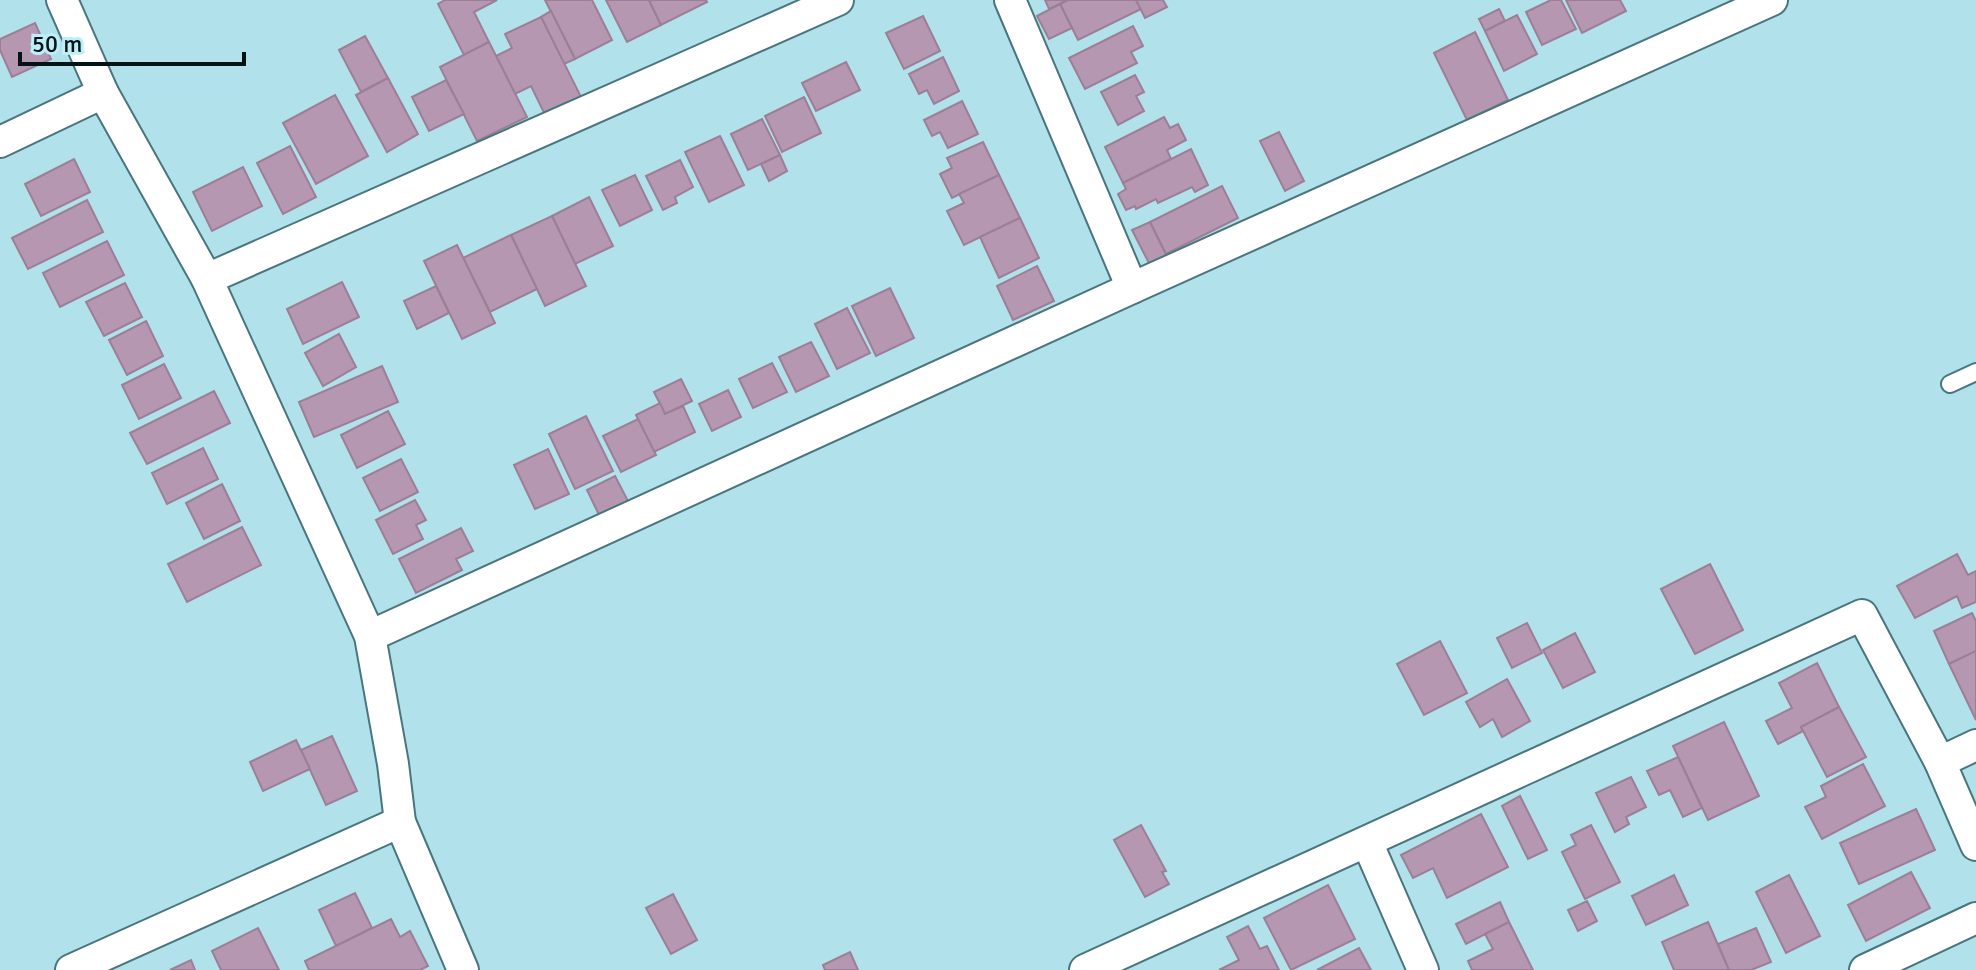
<svg xmlns="http://www.w3.org/2000/svg" width="1976" height="970" font-family="Signika,sans-serif">
	<rect width="100%" height="100%" fill="#b1e1eb"/>
	<g fill="#b697b1" stroke="#9c7e97" stroke-width="2">
		<polygon points="445,0 497,0 474,12 489,42 464,55 438,4"/>
		<polygon points="545,0 592,0 612,40 575,59"/>
		<polygon points="606,0 649,0 661,25 627,42"/>
		<polygon points="649,0 706,0 707,2 661,25"/>
		<polygon points="1045,0 1068,0 1049,9"/>
		<polygon points="1068,0 1136,0 1141,9 1078,40 1060,4"/>
		<polygon points="1136,0 1163,0 1167,7 1145,18"/>
		<polygon points="1551,0 1561,0 1576,29 1542,45 1526,12"/>
		<polygon points="1566,0 1620,0 1626,11 1582,33"/>
		<polygon points="1060,4 1072,28 1049,39 1037,16"/>
		<polygon points="1499,9 1505,21 1485,31 1479,19"/>
		<polygon points="551,11 575,59 564,64 541,17"/>
		<polygon points="1517,15 1537,54 1504,71 1485,31"/>
		<polygon points="923,16 940,51 904,69 886,33"/>
		<polygon points="541,17 587,109 551,127 531,86 515,94 496,56 512,48 505,34"/>
		<polygon points="35,23 51,59 12,77 0,50 0,39"/>
		<polygon points="1133,26 1143,46 1131,52 1137,63 1085,89 1069,58"/>
		<polygon points="1475,32 1508,100 1467,120 1434,53"/>
		<polygon points="365,36 388,78 361,92 339,50"/>
		<polygon points="489,42 527,117 477,141 440,67"/>
		<polygon points="943,57 959,91 934,104 927,90 919,94 909,74"/>
		<polygon points="846,62 860,90 816,111 802,83"/>
		<polygon points="1135,75 1144,92 1136,96 1144,111 1118,125 1101,92"/>
		<polygon points="388,78 418,134 387,152 356,95"/>
		<polygon points="446,80 464,114 429,131 412,97"/>
		<polygon points="335,95 368,156 316,184 283,123"/>
		<polygon points="804,97 821,133 782,152 765,116"/>
		<polygon points="962,101 978,134 948,148 940,132 932,136 924,120"/>
		<polygon points="1164,117 1170,128 1178,124 1186,140 1167,150 1171,159 1123,183 1105,147"/>
		<polygon points="762,119 780,155 748,170 731,134"/>
		<polygon points="1279,132 1304,181 1285,191 1260,141"/>
		<polygon points="720,136 744,185 709,202 685,152"/>
		<polygon points="983,142 999,175 952,198 940,174 952,168 947,158"/>
		<polygon points="290,146 316,197 283,214 257,163"/>
		<polygon points="1191,149 1208,185 1195,192 1192,187 1158,203 1156,199 1136,209 1135,206 1126,210 1118,194 1126,189 1123,183"/>
		<polygon points="780,155 787,171 769,181 761,164"/>
		<polygon points="74,159 90,192 41,216 25,184"/>
		<polygon points="680,160 693,187 675,197 677,203 663,210 646,176"/>
		<polygon points="243,167 262,206 212,231 193,192"/>
		<polygon points="635,175 652,210 620,226 602,190"/>
		<polygon points="999,175 1020,218 964,245 947,211 964,203 959,194"/>
		<polygon points="1222,186 1238,218 1166,254 1150,222"/>
		<polygon points="589,197 613,246 575,264 552,216"/>
		<polygon points="87,200 103,232 28,269 12,238"/>
		<polygon points="552,216 586,286 545,306 511,235"/>
		<polygon points="1020,218 1039,258 999,278 980,237"/>
		<polygon points="1150,222 1170,263 1153,271 1132,230"/>
		<polygon points="511,235 537,289 490,312 463,258"/>
		<polygon points="107,241 124,275 60,307 43,273"/>
		<polygon points="457,245 495,323 462,339 424,261"/>
		<polygon points="1037,266 1054,301 1013,320 997,286"/>
		<polygon points="342,282 359,317 303,344 287,309"/>
		<polygon points="125,283 142,317 104,336 86,302"/>
		<polygon points="436,286 449,313 417,329 404,301"/>
		<polygon points="890,288 914,338 876,356 852,306"/>
		<polygon points="847,308 870,353 837,369 815,324"/>
		<polygon points="146,321 163,356 127,375 109,340"/>
		<polygon points="339,334 356,367 323,386 305,353"/>
		<polygon points="811,342 829,376 796,392 779,357"/>
		<polygon points="772,363 787,392 753,408 739,379"/>
		<polygon points="164,364 181,398 139,419 122,385"/>
		<polygon points="382,366 398,402 314,437 299,402"/>
		<polygon points="681,379 692,401 665,414 654,392"/>
		<polygon points="728,390 741,417 712,431 699,404"/>
		<polygon points="214,391 230,423 147,464 130,433"/>
		<polygon points="660,403 665,414 683,406 695,432 654,452 636,415"/>
		<polygon points="388,411 405,444 357,468 341,435"/>
		<polygon points="586,416 613,471 575,489 549,434"/>
		<polygon points="638,419 656,455 621,472 603,436"/>
		<polygon points="203,448 218,479 167,504 152,473"/>
		<polygon points="548,449 569,494 535,509 514,465"/>
		<polygon points="401,459 418,492 380,511 363,478"/>
		<polygon points="615,476 629,503 600,517 587,490"/>
		<polygon points="222,484 240,521 204,539 186,503"/>
		<polygon points="415,500 426,520 416,525 423,539 393,554 376,520"/>
		<polygon points="242,527 261,565 187,602 168,564"/>
		<polygon points="461,528 473,551 456,559 462,570 416,593 399,559"/>
		<polygon points="1957,554 1968,575 1976,571 1976,602 1962,608 1957,596 1915,618 1897,586"/>
		<polygon points="1710,564 1743,630 1695,654 1661,589"/>
		<polygon points="1972,613 1976,621 1976,651 1949,664 1934,631"/>
		<polygon points="1527,623 1542,653 1512,668 1497,638"/>
		<polygon points="1575,633 1595,672 1563,688 1543,650"/>
		<polygon points="1440,641 1467,693 1424,715 1397,664"/>
		<polygon points="1976,651 1976,720 1949,664"/>
		<polygon points="1817,663 1839,707 1801,727 1803,731 1778,744 1766,721 1792,708 1779,683"/>
		<polygon points="1507,679 1530,721 1502,737 1493,719 1480,727 1466,702"/>
		<polygon points="1839,707 1866,757 1827,777 1801,727"/>
		<polygon points="1724,722 1759,796 1708,820 1673,746"/>
		<polygon points="332,736 357,791 326,805 301,750"/>
		<polygon points="296,740 310,769 263,791 250,762"/>
		<polygon points="1678,757 1702,808 1683,817 1670,790 1659,795 1647,771"/>
		<polygon points="1863,764 1885,806 1822,839 1805,807 1826,797 1821,786"/>
		<polygon points="1631,777 1646,807 1626,817 1629,824 1615,832 1596,793"/>
		<polygon points="1520,796 1547,850 1528,859 1502,806"/>
		<polygon points="1916,809 1935,850 1859,884 1840,843"/>
		<polygon points="1481,814 1508,867 1447,898 1433,868 1413,878 1401,855"/>
		<polygon points="1141,825 1166,871 1162,872 1169,884 1145,897 1114,840"/>
		<polygon points="1591,825 1620,882 1585,899 1562,852 1576,845 1571,835"/>
		<polygon points="1911,872 1930,908 1866,941 1848,905"/>
		<polygon points="1674,875 1688,905 1646,925 1632,896"/>
		<polygon points="1789,875 1820,936 1786,953 1756,892"/>
		<polygon points="1328,885 1355,939 1291,970 1264,918"/>
		<polygon points="355,893 372,928 336,946 319,910"/>
		<polygon points="673,894 697,940 671,954 646,908"/>
		<polygon points="1587,901 1597,921 1578,931 1568,910"/>
		<polygon points="1500,902 1509,922 1466,944 1456,924"/>
		<polygon points="391,919 400,937 410,931 428,966 420,970 309,970 305,961"/>
		<polygon points="1509,922 1533,970 1472,970 1468,961 1493,949 1485,934"/>
		<polygon points="1708,922 1729,970 1674,970 1662,942"/>
		<polygon points="1248,926 1260,949 1267,946 1279,970 1219,970 1239,960 1227,937"/>
		<polygon points="258,928 279,970 221,970 212,951"/>
		<polygon points="1756,928 1771,962 1751,970 1729,970 1718,944"/>
		<polygon points="1359,948 1371,970 1317,970"/>
		<polygon points="850,952 858,970 825,970 823,965"/>
		<polygon points="191,960 195,970 170,970"/>
	</g>
	<g fill="none" stroke-linecap="round" stroke-linejoin="round">
		<defs>
			<polyline id="lane" points="1950,384 1976,372"/>
			<g id="street">
				<polyline points="62,0 103,93 207,279 370,636 393,764 400,822 463,970"/>
				<polyline points="1010,0 1132,288"/>
				<polyline points="0,142 103,93"/>
				<polyline points="207,279 838,0"/>
				<polyline points="370,636 1132,288 1772,0"/>
				<polyline points="1940,762 1976,745"/>
				<polyline points="1367,842 1423,970"/>
				<polyline points="71,970 400,822"/>
				<polyline points="1085,970 1862,615 1940,762 1976,845"/>
				<polyline points="1865,970 1976,918"/>
			</g>
		</defs>
		<use href="#lane" stroke="#48757e" stroke-width="20"/>
		<use href="#street" stroke="#48757e" stroke-width="34"/>
		<use href="#lane" stroke="#fff" stroke-width="16"/>
		<use href="#street" stroke="#fff" stroke-width="30"/>
	</g>
	<path d="M20 52v12h224v-12" fill="none" stroke="#021316" stroke-width="4"/>
	<text x="32" y="52" font-size="24" fill="#021316" stroke="#beeef8" stroke-width="6" paint-order="stroke">50 m</text>
</svg>
